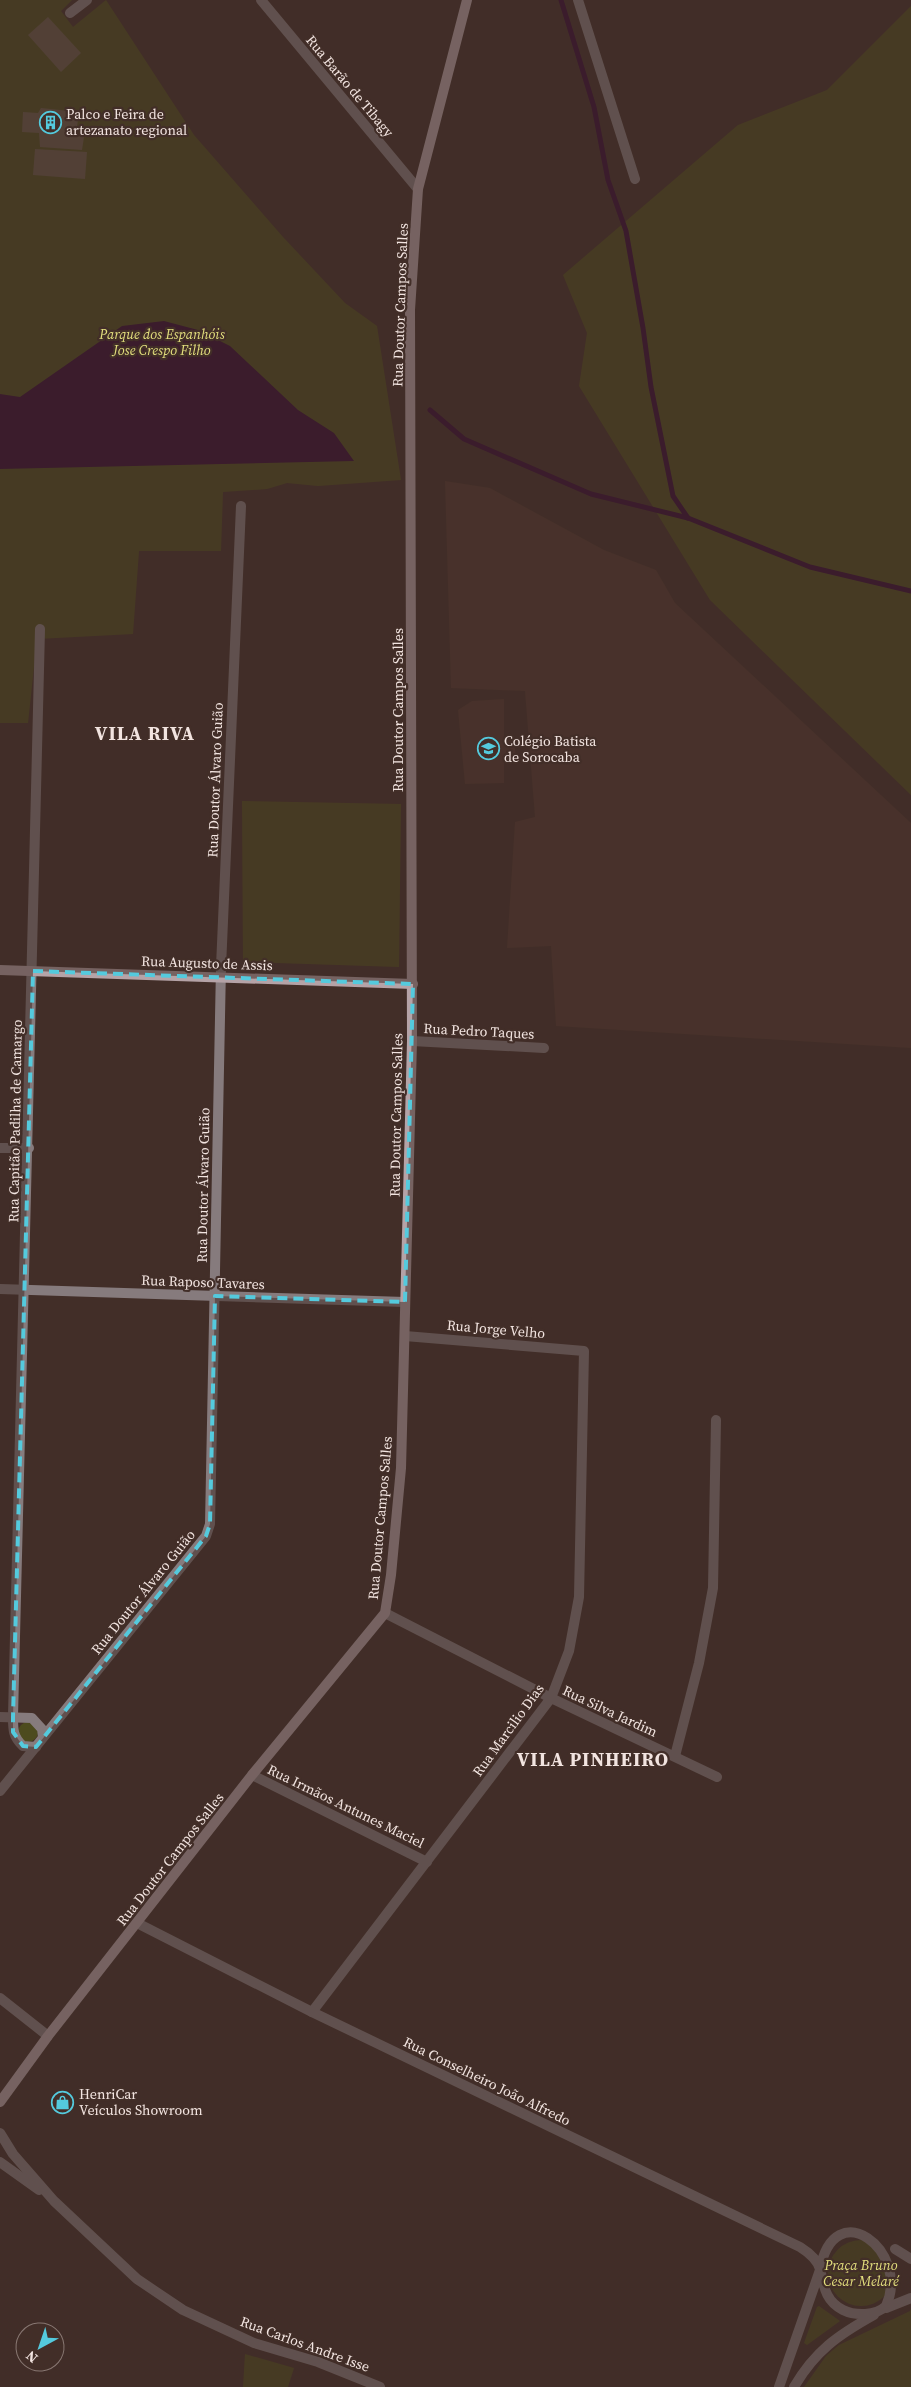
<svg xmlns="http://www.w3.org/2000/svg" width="911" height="2387" font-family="'Source Serif 4',serif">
	<rect width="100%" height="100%" fill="#422e28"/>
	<g fill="#50372f">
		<polygon points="445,481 490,488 604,550 656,570 675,603 911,823 911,1048 556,1026 551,946 507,948 515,822 535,817 525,691 451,688"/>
		<polygon points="504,699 504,739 514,738 516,759 504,760 504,783 465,784 458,710 472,701"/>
	</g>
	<g fill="#4d4b1e">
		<polygon points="0,0 72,0 61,11 73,27 106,0 194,135 283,237 345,303 377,326 401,480 318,486 287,483 267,489 223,492 221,551 139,551 133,634 37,639 28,723 0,723"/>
		<polygon points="911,6 911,795 710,600 579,386 587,333 563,275 738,125 827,90"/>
		<polygon points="242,801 401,804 399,967 243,962"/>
		<circle cx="28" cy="1732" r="10"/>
		<circle cx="861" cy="2273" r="33"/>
		<polygon points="819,2306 840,2321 807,2345 804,2343 817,2307"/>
		<polygon points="911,2309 911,2387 804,2387 826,2356 839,2345 910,2311"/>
		<polygon points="245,2354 294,2368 288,2387 243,2387"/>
	</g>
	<polygon fill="#330832" points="164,321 198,330 230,346 298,410 334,433 354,461 0,469 0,394 20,397 122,326"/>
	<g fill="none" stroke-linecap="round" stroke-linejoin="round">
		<g stroke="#330832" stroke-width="5">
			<polyline points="561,0 594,107 608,180 626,231 643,328 651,387 673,496 688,518"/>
			<polyline points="430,410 464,439 591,494 688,518 810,567 911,591"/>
		</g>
	</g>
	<g fill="#665848">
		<polygon points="48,17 81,53 61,72 28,35"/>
		<polygon points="41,108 79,112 76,135 84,137 82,150 40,147 39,133 22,132 23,112 38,113"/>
		<polygon points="35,149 87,152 85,179 33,175"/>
	</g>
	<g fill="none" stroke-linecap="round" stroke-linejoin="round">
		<g stroke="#867b7d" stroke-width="10">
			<polyline points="261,0 418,189"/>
			<polyline points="578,0 635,179"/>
			<polyline points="70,13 87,0"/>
			<polyline points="412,1041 544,1048"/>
			<polyline points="0,1148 29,1148"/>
			<polyline points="0,1289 405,1302"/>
			<polyline points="385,1613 551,1698 717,1777"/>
			<polyline points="0,1717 32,1718 42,1729 43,1737"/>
			<path d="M 36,1747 L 23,1746 C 13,1737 13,1730 13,1717 L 40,629"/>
			<polyline points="675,1756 699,1663 713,1588 716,1420"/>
			<polyline points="252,1775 427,1862"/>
			<polyline points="0,1791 206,1536 210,1524 221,967 241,506"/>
			<path d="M 137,1923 L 312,2012 L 800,2247 C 808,2252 817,2259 820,2269 C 824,2286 825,2301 843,2310 C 855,2316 876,2316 886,2306 C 911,2251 834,2192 820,2270 L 779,2387"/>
			<polyline points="0,1998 48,2036"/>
			<polyline points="312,2012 551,1698 569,1651 579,1597 584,1351 405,1336"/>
			<polyline points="0,2133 13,2154 54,2201 137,2279 183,2310 254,2343 318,2362 380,2387"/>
			<polyline points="0,2162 39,2190"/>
			<polyline points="895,2249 911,2259"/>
			<polyline points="886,2308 911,2298"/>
			<path d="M 794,2387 C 815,2351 838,2335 874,2315"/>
		</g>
		<g stroke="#b5a3a7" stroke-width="10">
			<polyline points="0,970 413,984"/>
			<polyline points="0,2102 48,2036 252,1775 385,1613 391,1575 401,1468 412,1041 410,310 418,189 467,0"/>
		</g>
	</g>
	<path d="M0 0H911V2387H0ZM 33,971 L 413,984 L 405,1302 L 215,1296 L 210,1524 L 206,1536 L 36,1747 L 23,1746 L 13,1732 L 13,1717 Z" fill="#422e28" fill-opacity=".55" fill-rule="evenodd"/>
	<path fill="none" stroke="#54cadd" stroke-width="4" stroke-dasharray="10 6" stroke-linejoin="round" d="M 33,971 L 413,984 L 405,1302 L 215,1296 L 210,1524 L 206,1536 L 36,1747 L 23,1746 L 13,1732 L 13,1717 Z"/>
	<defs>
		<symbol id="building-ring" viewBox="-11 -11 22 22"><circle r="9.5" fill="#422e28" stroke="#54cadd" stroke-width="1.5"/><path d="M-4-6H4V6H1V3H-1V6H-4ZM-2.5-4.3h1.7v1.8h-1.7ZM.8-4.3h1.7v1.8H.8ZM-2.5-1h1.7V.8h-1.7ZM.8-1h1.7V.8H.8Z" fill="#54cadd"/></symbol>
		<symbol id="school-ring" viewBox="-11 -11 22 22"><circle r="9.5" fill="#422e28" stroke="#54cadd" stroke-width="1.5"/><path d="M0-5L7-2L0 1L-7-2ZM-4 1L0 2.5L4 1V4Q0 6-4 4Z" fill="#54cadd"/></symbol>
		<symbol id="shop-ring" viewBox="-11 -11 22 22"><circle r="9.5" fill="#422e28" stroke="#54cadd" stroke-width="1.5"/><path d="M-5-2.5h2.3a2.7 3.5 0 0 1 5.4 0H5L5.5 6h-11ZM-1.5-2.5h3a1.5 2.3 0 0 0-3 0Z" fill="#54cadd"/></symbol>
	</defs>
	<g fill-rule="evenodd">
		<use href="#building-ring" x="38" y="110" width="25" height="25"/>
		<use href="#school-ring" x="476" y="736" width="25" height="25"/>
		<use href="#shop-ring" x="50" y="2090" width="25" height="25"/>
	</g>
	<g text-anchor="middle" stroke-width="4.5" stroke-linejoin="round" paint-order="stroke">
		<g font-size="14" fill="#f2e4e0" stroke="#422e28">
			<text transform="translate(350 86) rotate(50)" y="5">Rua Barão de Tibagy</text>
			<text transform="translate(400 305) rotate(-88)" y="5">Rua Doutor Campos Salles</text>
			<text transform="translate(398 710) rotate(-90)" y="5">Rua Doutor Campos Salles</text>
			<text transform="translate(215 780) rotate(-88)" y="5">Rua Doutor Álvaro Guião</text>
			<text transform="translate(207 963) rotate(2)" y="5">Rua Augusto de Assis</text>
			<text transform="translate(479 1031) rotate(3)" y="5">Rua Pedro Taques</text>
			<text transform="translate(396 1115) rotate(-89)" y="5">Rua Doutor Campos Salles</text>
			<text transform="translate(15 1121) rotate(-89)" y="5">Rua Capitão Padilha de Camargo</text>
			<text transform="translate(203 1185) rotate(-89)" y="5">Rua Doutor Álvaro Guião</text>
			<text transform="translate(203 1282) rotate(2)" y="5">Rua Raposo Tavares</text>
			<text transform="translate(496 1329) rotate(5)" y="5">Rua Jorge Velho</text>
			<text transform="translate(380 1518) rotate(-85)" y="5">Rua Doutor Campos Salles</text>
			<text transform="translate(143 1592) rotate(-51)" y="5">Rua Doutor Álvaro Guião</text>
			<text transform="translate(610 1711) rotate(25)" y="5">Rua Silva Jardim</text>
			<text transform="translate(508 1730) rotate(-54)" y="5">Rua Marcilio Dias</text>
			<text transform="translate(346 1806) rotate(26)" y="5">Rua Irmãos Antunes Maciel</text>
			<text transform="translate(170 1859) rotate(-52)" y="5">Rua Doutor Campos Salles</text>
			<text transform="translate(487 2081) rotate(26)" y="5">Rua Conselheiro João Alfredo</text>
			<text transform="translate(305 2344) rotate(20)" y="5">Rua Carlos Andre Isse</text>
		</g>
		<g font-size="14" fill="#f2e4e0" stroke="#422e28" text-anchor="start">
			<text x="66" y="119">Palco e Feira de<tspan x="66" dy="16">artezanato regional</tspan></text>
			<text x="504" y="746">Colégio Batista<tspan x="504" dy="16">de Sorocaba</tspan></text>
			<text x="79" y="2099">HenriCar<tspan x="79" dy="16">Veículos Showroom</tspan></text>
		</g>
		<g font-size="14" font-style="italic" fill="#e2de7d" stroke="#422e28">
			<text x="162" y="339">Parque dos Espanhóis<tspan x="162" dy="16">Jose Crespo Filho</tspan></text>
			<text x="861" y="2270">Praça Bruno<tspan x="861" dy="16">Cesar Melaré</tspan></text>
		</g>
		<g font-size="19" font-weight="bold" letter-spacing="1" fill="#f2e4e0" stroke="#422e28">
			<text x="145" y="740">VILA RIVA</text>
			<text x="593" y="1766">VILA PINHEIRO</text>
		</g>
	</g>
	<g transform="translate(40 2347) rotate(220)"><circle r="24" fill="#422e28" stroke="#887772"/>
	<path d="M0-4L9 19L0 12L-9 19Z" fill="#54cadd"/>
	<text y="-8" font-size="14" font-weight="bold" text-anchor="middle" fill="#f2e4e0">N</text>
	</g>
</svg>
